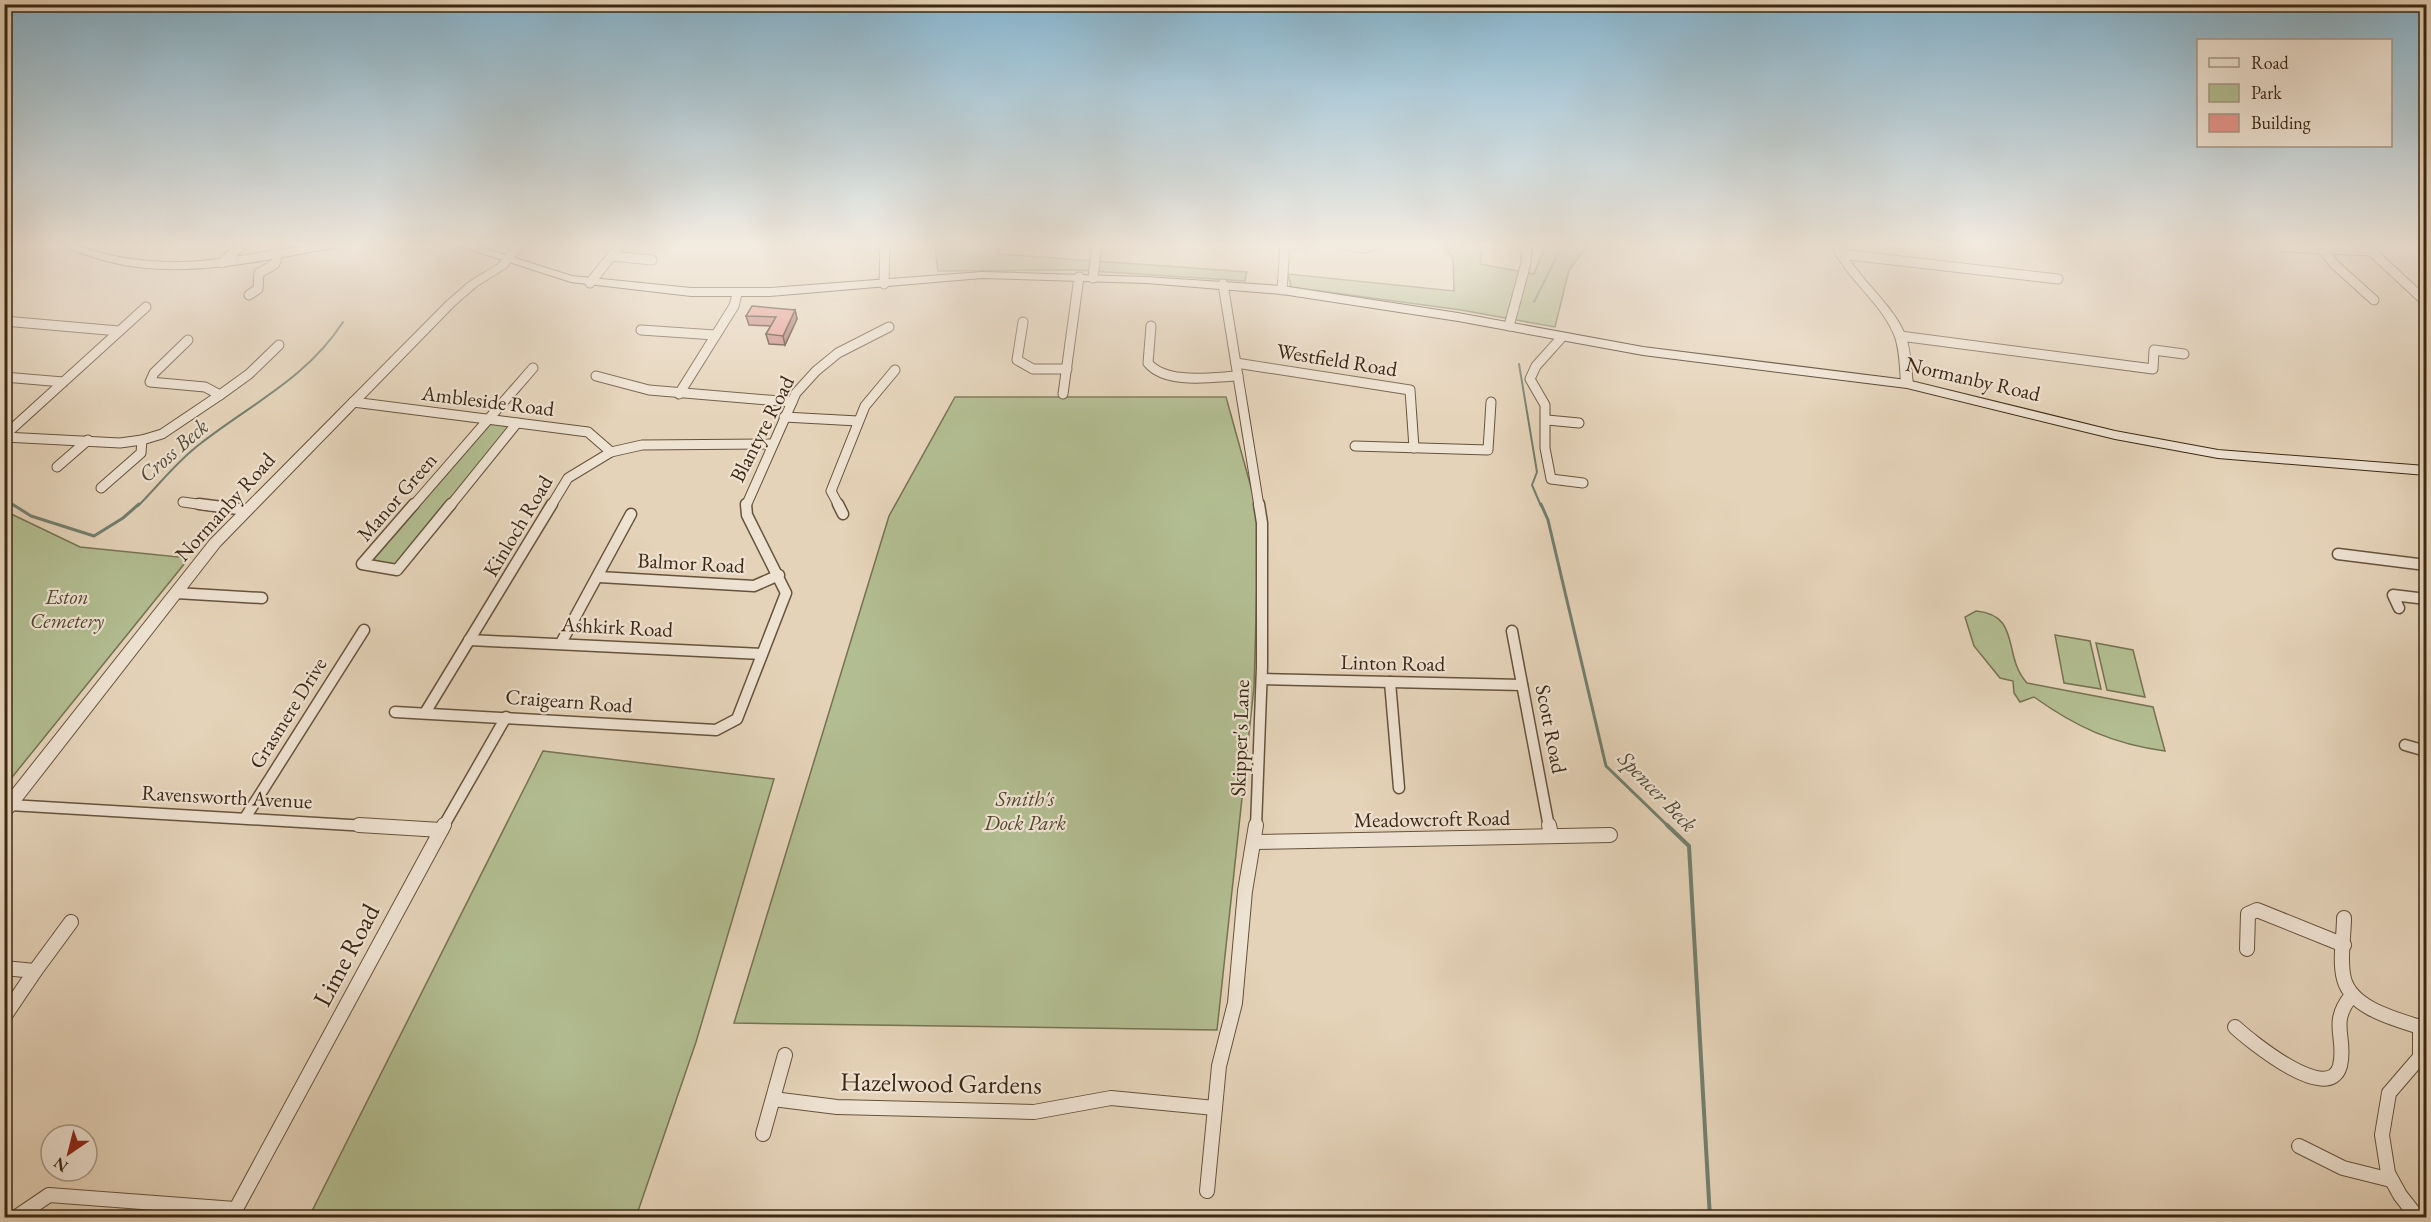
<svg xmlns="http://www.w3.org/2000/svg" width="2431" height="1222" font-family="'EB Garamond',serif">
	<rect width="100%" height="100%" fill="#e5d3b9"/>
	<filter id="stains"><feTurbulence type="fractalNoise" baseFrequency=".00333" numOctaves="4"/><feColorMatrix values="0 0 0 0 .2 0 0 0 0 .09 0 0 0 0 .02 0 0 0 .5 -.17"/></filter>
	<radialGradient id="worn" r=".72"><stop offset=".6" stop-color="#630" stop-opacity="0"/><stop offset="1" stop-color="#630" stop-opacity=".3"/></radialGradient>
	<g fill="#b2bd91" stroke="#767252" stroke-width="1.5">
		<polygon points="934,244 995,244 999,254 1247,272 1245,281 1076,270 938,271"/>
		<polygon points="1443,244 1483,244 1480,264 1534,274 1546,244 1589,244 1569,270 1555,327 1461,310 1291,287 1288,274 1454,291 1453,259"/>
		<polygon points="955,397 1226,397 1259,516 1254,687 1217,1030 734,1023 889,516"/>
		<polygon points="492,422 513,423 396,566 373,560"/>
		<polygon points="5,511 80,547 189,558 5,786"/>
		<path d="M 1976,611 C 2022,615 2002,656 2027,683 L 2153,707 L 2165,751 C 2113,744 2076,727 2034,697 L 2020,702 L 2014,693 L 2013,681 L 2000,678 L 1974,646 L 1965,617 Z"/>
		<polygon points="2055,635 2090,641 2101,689 2064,683"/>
		<polygon points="2096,643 2133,650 2145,697 2107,690"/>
		<polygon points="543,751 774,779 696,1042 636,1217 309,1217"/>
	</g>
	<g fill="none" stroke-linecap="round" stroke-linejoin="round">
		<g stroke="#727e6e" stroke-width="2">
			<polyline points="1534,302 1563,244"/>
			<polyline points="1519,364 1537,472 1532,485 1541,506"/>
			<polyline points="4,499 14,506"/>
			<path d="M 138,506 C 159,485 177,461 200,444 C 251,404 307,378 343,322"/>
		</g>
		<g stroke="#727e6e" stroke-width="3">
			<polyline points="12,504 31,516 94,536 123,518 139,504"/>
			<polyline points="1541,504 1548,520 1606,766 1669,827"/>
		</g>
		<polyline stroke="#727e6e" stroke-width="4" points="1667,825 1689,846 1710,1218"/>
		<defs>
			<g id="minor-far2">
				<polyline points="1340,244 1365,248 1376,244"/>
				<polyline points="1285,245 1304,244"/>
				<polyline points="2284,247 2371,251"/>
				<polyline points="2367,247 2426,302"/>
				<polyline points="2322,249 2335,265 2374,300"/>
				<polyline points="1840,254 2058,279"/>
				<polyline points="612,256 652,260"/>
				<polyline points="222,263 243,244"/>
				<polyline points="1093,278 1097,244"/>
				<polyline points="590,283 621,244"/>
				<polyline points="884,284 885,244"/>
				<polyline points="1223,284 1259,506"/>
				<polyline points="1282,290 1285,244"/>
				<polyline points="249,295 258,289 259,273 275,264 278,254"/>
				<polyline points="4,321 119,331"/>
				<polyline points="1023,322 1017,360 1033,369 1067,369"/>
				<path d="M 1151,326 L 1148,363 C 1166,385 1213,377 1238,376"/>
				<polyline points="1509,326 1526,263 1527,244"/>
				<polyline points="641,330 715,335"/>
				<polyline points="1900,336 2153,369 2154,350 2184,354"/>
				<polyline points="1562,337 1536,366 1530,379 1545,405 1545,448 1551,479 1583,483"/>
				<polyline points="1236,363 1410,390 1414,448"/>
				<polyline points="596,376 649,390 792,402"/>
				<polyline points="4,377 63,382"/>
				<polyline points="679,394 734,306 737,294"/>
				<polyline points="1063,394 1079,277"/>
				<polyline points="220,395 249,374 279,345"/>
				<polyline points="353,402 588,432 611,452"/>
				<polyline points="784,417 858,421"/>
				<polyline points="1547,420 1579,423"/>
				<polyline points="4,436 146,307"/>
				<polyline points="4,437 120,443 142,440 162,434 220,395 205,387 150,382 154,373 188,340"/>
				<polyline points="1355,446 1488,450 1491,402"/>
				<polyline points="57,467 88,440"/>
				<polyline points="101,488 141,453 142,440"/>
				<polyline points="183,502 211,506"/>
				<polyline points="413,506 533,368"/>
				<polyline points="450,506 517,423"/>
				<polyline points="551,506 568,478 611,452 642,445 771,444"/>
				<polyline points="746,506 796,393 816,371 838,353 889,327"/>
				<polyline points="839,506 831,491 865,406 895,370"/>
			</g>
			<g id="minor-far1">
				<polyline points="199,504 246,510"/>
				<polyline points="414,504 362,564 397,570 451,504"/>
				<polyline points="838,504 843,514"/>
				<polyline points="2338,554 2426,565"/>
				<polyline points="599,577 754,586 779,575"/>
				<polyline points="176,593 262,598"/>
				<polyline points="2399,608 2393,595 2426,599"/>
				<polyline points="1512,631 1549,827"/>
				<polyline points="469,640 762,654"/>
				<polyline points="561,643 631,514"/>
				<polyline points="1262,679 1522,685"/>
				<polyline points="1390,682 1399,788"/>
				<polyline points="395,712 716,730 737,719 786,593 747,515 746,504"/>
				<polyline points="425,713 552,504"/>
				<polyline points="2405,745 2426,751"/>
				<polyline points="10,805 384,827"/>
				<polyline points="245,818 364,630"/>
				<polyline points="443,827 506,717"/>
				<polyline points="1256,827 1262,667 1262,523 1259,504"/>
			</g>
			<g id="minor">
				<polyline points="359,825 441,830"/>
				<polyline points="1549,825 1551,835"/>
				<polyline points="1255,842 1610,835"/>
				<path d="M 2344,918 C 2344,937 2339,960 2344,979 C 2352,1010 2400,1020 2426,1029"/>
				<polyline points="2247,949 2248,914 2257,910 2344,945"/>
				<polyline points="4,968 35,971 4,1017"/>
				<polyline points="35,971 71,922"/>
				<path d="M 2235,1027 C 2249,1040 2329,1106 2340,1066 C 2347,1037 2328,1024 2352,995"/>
				<polyline points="773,1099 837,1107 1034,1112 1111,1098 1215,1108"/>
				<polyline points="763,1134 785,1055"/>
				<polyline points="2299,1146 2343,1168 2391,1180"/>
				<polyline points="1207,1191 1219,1066 1235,1003 1245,891 1256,825"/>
				<polyline points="15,1218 49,1195 235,1209"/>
				<polyline points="231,1218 444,825"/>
				<polyline points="2418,1218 2400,1195 2388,1173 2382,1135 2389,1093 2420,1057 2420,1026"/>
			</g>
			<g id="tertiary">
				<polygon points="515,244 526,244 506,268 477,286 455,305 220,546 9,817 4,818 4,800 210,540 447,301 469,282 498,264"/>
				<path d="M 1831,244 L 1841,244 C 1857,280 1892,301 1906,337 C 1911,352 1911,369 1913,384 L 1911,387 L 1907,388 L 1901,384 C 1900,369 1900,352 1895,337 C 1882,302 1846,280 1831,244 Z"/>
			</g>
			<g id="secondary">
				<path d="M 62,244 C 77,244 87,249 102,253 C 122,259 145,261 166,262 C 225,264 283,244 341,244 L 336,247 C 256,262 166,284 87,255 C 78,252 68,250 62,244 Z"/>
				<polygon points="453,244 471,244 572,276 691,288 770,288 982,272 1146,277 1282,286 1458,313 1643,347 1907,380 2115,431 2218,450 2426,466 2426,475 2218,458 2115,439 1907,388 1643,355 1458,321 1282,294 1146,283 982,278 770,296 691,296 571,282"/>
			</g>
		</defs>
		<use href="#minor-far2" stroke="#66533c" stroke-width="11"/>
		<use href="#minor-far1" stroke="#66533c" stroke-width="13"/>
		<use href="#minor" stroke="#66533c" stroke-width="16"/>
		<use href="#tertiary" stroke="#66533c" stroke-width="2"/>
		<use href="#secondary" stroke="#3b2812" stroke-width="2"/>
		<use href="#minor-far2" stroke="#eee2d2" stroke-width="9"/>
		<use href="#minor-far1" stroke="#eee2d2" stroke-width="10"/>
		<use href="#minor" stroke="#eee2d2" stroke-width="14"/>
		<use href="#tertiary" fill="#eee2d2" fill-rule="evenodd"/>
		<use href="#secondary" fill="#eee2d2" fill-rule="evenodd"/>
	</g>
	<polygon fill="#c68078" stroke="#3b2812" stroke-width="1.5" points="795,310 797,319 785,345 769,344 766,334 771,326 749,325 746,316"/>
	<polygon fill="#a16862" stroke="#3b2812" stroke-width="1.5" points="795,310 797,319 785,345 783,336"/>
	<polygon fill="#e6958c" stroke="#3b2812" stroke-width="1.5" points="752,306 795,310 783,336 766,334 776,317 746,316"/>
	<linearGradient id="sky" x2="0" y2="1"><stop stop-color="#87b6d0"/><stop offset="0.59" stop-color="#f3ebe0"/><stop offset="1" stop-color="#f3ebe0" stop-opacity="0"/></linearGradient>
	<rect width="2431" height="415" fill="url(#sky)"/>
	<g text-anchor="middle" stroke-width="4.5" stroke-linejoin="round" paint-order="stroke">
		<g font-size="21" fill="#3b2812" stroke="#eee2d2">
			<text transform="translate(1337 360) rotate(9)" y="7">Westfield Road</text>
			<text transform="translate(1973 379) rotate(13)" y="7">Normanby Road</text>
			<text transform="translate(488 401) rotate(7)" y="7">Ambleside Road</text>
			<text transform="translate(762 429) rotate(-63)" y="7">Blantyre Road</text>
			<text transform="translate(397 497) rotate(-49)" y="7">Manor Green</text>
			<text transform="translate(225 507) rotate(-48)" y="7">Normanby Road</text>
			<text transform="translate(518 526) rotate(-59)" y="7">Kinloch Road</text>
			<text transform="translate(691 563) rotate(3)" y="7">Balmor Road</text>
			<text transform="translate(617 627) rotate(3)" y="7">Ashkirk Road</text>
			<text transform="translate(1393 663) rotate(1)" y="7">Linton Road</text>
			<text transform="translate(569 701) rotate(4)" y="7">Craigearn Road</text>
			<text transform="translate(288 713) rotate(-58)" y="7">Grasmere Drive</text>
			<text transform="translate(1551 729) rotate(79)" y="7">Scott Road</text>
			<text transform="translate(1240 738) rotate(-88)" y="7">Skipper's Lane</text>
			<text transform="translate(227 797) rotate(3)" y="7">Ravensworth Avenue</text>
			<text transform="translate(1432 819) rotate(-1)" y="7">Meadowcroft Road</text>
		</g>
		<g font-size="21" font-style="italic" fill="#53462b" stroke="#eee2d2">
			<text x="67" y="604">Eston<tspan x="67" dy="24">Cemetery</tspan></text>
			<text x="1025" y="806">Smith's<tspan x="1025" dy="24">Dock Park</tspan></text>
		</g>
		<g font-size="22" font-style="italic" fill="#524c38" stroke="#eee2d2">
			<text transform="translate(173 450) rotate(-41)" y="8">Cross Beck</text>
			<text transform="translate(1658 791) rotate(46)" y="8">Spencer Beck</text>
		</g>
		<g font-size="26" fill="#3b2812" stroke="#eee2d2">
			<text transform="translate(346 955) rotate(-62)" y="9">Lime Road</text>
			<text transform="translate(941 1083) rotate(1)" y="9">Hazelwood Gardens</text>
		</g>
	</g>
	<rect width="2431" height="1222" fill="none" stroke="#e5d3b9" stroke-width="24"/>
	<rect x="6" y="6" width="2419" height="1210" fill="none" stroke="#3b2812" stroke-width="3"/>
	<rect x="12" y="12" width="2407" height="1198" fill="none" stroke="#3b2812" stroke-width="1.5"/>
	<rect x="2197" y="39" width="195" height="108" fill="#eee2d2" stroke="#a69885" stroke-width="1.5"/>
	<rect x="2209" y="58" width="30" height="9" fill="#eee2d2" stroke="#a69885" stroke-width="1.5"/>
	<text x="2251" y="69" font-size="18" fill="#3b2812">Road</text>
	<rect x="2209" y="84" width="30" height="18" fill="#b2bd91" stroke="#a69885" stroke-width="1.5"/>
	<text x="2251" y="99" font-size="18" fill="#3b2812">Park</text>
	<rect x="2209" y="114" width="30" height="18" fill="#e6958c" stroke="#a69885" stroke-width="1.5"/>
	<text x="2251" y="129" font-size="18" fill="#3b2812">Building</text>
	<g transform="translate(69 1153) rotate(215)"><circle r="28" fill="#eee2d2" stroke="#a69885" stroke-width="1.5"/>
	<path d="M0-4.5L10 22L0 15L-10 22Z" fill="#8f2418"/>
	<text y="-9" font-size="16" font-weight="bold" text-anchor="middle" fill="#3b2812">N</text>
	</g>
	<rect width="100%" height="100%" filter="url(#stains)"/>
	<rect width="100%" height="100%" fill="url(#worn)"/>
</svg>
